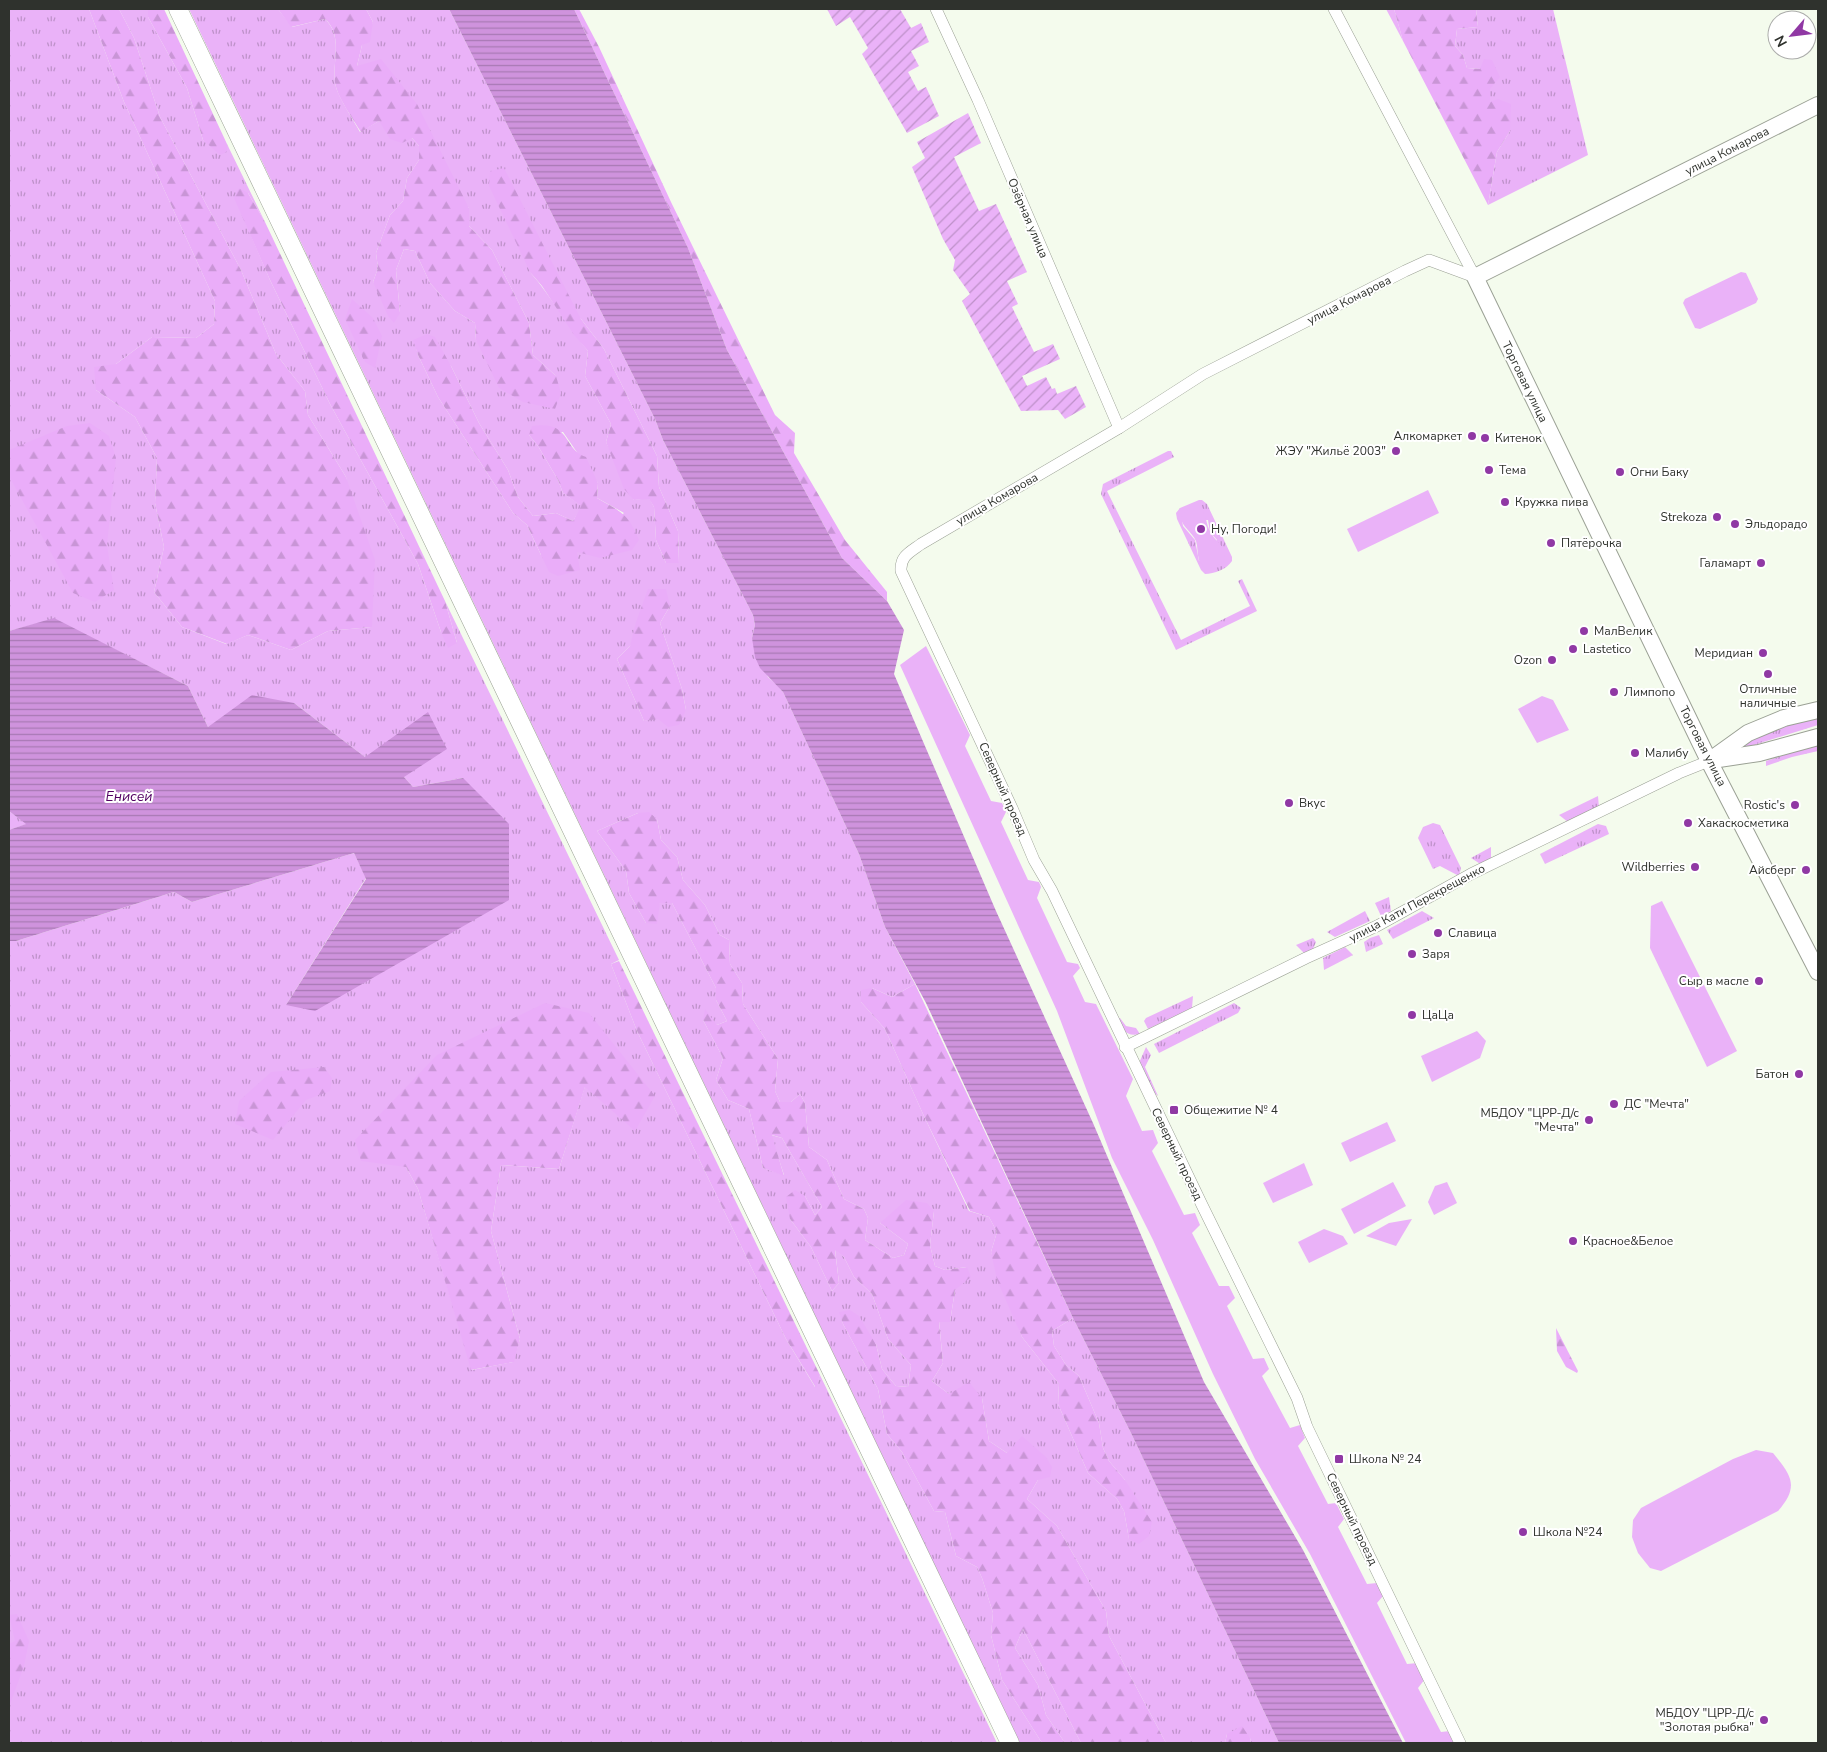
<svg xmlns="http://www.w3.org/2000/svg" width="1827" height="1752" font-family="'Nunito Sans',sans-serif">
	<defs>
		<pattern id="grass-tufts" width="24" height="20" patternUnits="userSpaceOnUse" patternTransform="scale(1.25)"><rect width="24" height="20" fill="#eab2f8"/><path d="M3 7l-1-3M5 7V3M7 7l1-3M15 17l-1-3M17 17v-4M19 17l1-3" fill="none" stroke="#be91c9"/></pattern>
		<pattern id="forest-firs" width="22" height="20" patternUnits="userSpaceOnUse" patternTransform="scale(1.25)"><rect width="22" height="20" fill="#eaadf9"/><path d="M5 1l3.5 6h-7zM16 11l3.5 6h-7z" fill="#c995d6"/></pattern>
		<pattern id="garden-furrows" width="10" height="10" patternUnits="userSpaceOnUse" patternTransform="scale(1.25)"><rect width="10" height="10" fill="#eab2f8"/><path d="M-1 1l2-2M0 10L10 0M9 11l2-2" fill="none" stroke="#be91c9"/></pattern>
		<pattern id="water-rules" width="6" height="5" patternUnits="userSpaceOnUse" patternTransform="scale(1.25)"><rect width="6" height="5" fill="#cf93dd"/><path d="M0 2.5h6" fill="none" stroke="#a879b4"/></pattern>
	</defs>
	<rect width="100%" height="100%" fill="#f4fbed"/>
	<g fill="url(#grass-tufts)" fill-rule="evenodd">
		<path d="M 9,9 L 89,9 L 124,102 L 215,301 L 214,324 L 196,338 L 152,337 L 116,364 L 96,390 L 135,417 L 157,458 L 155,503 L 164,547 L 154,592 L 182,627 L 226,644 L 248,635 L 291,650 L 328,631 L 371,627 L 346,477 L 308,415 L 305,391 L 276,354 L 241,270 L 160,117 L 134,38 L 119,9 L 148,9 L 148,17 L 187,88 L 203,140 L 227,152 L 227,144 L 265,222 L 248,193 L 235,198 L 270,280 L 330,404 L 418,564 L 441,632 L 457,643 L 445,601 L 619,960 L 611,964 L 637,1031 L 786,1339 L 815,1387 L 820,1375 L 997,1743 L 9,1743 L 9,941 L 16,941 L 174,892 L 192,902 L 354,853 L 366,878 L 286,1005 L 463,778 L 413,787 L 404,777 L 365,757 L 294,703 L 208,727 L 188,686 L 54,619 L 9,631 ZM 589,1013 L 585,1086 L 559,1169 L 501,1165 L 491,1231 L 520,1339 L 513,1362 L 472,1370 L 418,1189 L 406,1167 Z"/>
		<path d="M 189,9 L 278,9 L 292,27 L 325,19 C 345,38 330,66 336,87 C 339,98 354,121 360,132 L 379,121 L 412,138 L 419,146 L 419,160 L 407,178 L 403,201 L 390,215 L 376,253 L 378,268 L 373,282 L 400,313 L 396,270 L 404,249 L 415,251 L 430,283 L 455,311 L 475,323 L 476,340 L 556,376 L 533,355 L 529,323 L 492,250 L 469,226 L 469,208 L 357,66 L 362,45 L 373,22 L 366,9 L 449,9 L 655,419 L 663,440 L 753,615 L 755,625 L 752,638 L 768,677 L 777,685 L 783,692 L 859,854 L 885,927 L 915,984 L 892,997 L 872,988 L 861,1002 L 885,1029 L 923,1114 L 969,1211 L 989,1217 L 997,1232 L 991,1252 L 1022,1337 L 1059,1384 L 1058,1404 L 1088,1473 L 1117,1499 L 1124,1511 L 1129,1539 L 1125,1480 L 1109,1461 L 1103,1448 L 1099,1423 L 1079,1376 L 1066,1365 L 1054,1346 L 1052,1331 L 1073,1318 L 1131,1433 L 1279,1743 L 1251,1743 L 1250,1738 L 1227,1734 L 1225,1743 L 1166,1743 L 1109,1636 L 1106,1611 L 1057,1526 L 1027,1499 L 1038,1480 L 1007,1453 L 989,1441 L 982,1398 L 949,1394 L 932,1381 L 943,1363 L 939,1321 L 950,1322 L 955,1290 L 967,1267 L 945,1270 L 935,1266 L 930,1245 L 934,1211 L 880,1223 L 908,1244 L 904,1255 L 893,1258 L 865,1240 L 868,1218 L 864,1209 L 844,1199 L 827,1160 L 809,1147 L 805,1103 L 800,1094 L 791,1102 L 780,1102 L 775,1091 L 778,1059 L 743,1004 L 742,983 L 730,964 L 729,940 L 720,935 L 705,905 L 683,880 L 677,857 L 661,840 L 657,819 L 638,813 L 597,831 L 626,871 L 629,893 L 646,923 L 660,903 L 672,903 L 716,988 L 716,1000 L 727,1021 L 717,1025 L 703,1020 L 723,1058 L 716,1080 L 728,1100 L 749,1109 L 763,1168 L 784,1175 L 771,1135 L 782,1138 L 822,1207 L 815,1215 L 805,1196 L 790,1219 L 811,1247 L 832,1291 L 839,1283 L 835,1249 L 844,1257 L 854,1277 L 872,1294 L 888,1339 L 911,1365 L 908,1387 L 896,1386 L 882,1369 L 876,1344 L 840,1312 L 843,1324 L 878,1389 L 887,1434 L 902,1452 L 934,1511 L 945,1512 L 956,1556 L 977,1567 L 982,1578 L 993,1613 L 991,1635 L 1002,1680 L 1042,1743 L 1020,1743 ZM 530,272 L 581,319 L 604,349 L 657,456 L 659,487 L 678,531 L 679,563 L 666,563 L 656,540 L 654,507 L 649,498 L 634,500 L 606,442 L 611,424 L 585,376 L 588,351 C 567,326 552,297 530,272 ZM 414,340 L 451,366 L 479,423 L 508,470 L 518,497 L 533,516 L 556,513 L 573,521 L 582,506 L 563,493 L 558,480 L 538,446 L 529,435 L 563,432 L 598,483 L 597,498 L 624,513 L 576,552 L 541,555 L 527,525 L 513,513 L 438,397 L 418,355 ZM 670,606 L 660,623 L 682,689 L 686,710 L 644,721 L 617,659 Z"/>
		<polygon points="1386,9 1394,9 1403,41"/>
		<polygon points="1476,9 1553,9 1588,155 1488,205 1497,152 1510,131 1490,103 1490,89 1480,69 1467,68 1463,55 1455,46 1457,29 1478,27"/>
		<polygon points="1168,451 1171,451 1174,457 1107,491 1181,640 1250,606 1238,581 1242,579 1257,611 1176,650 1101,494 1103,484"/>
		<path d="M 1199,500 L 1202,500 L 1207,504 L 1232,557 L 1232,561 C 1227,569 1214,574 1205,574 L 1201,570 L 1177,519 L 1176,513 L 1180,508 ZM 1182,520 L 1208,520 L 1210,532 L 1217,540 L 1199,561 L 1195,540 L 1183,526 Z"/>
		<polygon points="1818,717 1818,725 1757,744 1739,752 1745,742 1790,724"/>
		<polygon points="1818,744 1818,751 1792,757 1766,766 1766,761"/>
		<polygon points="1598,796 1599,808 1568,822 1559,815"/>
		<polygon points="9,811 27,824 9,830"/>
		<polygon points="1433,823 1440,825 1461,868 1459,876 1440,866 1433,869 1418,838 1423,827"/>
		<polygon points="1598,824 1606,826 1609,834 1545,864 1540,854"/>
		<polygon points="1491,847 1491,860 1482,865 1471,858"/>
		<polygon points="1389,897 1391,911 1381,916 1375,903"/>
		<polygon points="1365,911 1370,921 1335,937 1327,932"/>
		<polygon points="1422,911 1434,918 1393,939 1387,930"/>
		<polygon points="1379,935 1383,944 1366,952 1364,942 1370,938"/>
		<polygon points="1313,938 1316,942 1313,949 1305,954 1296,945"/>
		<polygon points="1345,947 1353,955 1324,970 1323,958"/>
		<polygon points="1193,996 1192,1008 1148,1029 1144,1021 1146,1018"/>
		<polygon points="1234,1003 1241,1008 1238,1013 1159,1053 1154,1044"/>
		<path d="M 1120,1018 L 1126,1026 L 1136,1028 L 1140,1034 C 1126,1037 1123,1030 1117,1019 Z"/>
		<polygon points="1146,1047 1151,1055 1145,1067 1158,1096 1151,1090 1139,1063"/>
		<polygon points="1023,1629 1081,1743 1065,1743 1046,1715 1038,1685 1015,1648"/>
	</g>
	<g fill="url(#forest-firs)">
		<polygon points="89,9 119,9 134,38 160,117 241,270 276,354 305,391 308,415 346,477 375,560 372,627 328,631 291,650 248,635 227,644 182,627 154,592 164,547 155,503 157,458 135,417 96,390 94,367 116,364 152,337 196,338 214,324 215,301 124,102"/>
		<polygon points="148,9 164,9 227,144 227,152 220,155 203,140 187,88 148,17"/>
		<path d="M 278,9 L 366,9 L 373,22 L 370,42 L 362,45 L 357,66 L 381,59 L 417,104 L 469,208 L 469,226 L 492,250 L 529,323 L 533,355 L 556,376 L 561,393 L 555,409 L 523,402 L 499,388 L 476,340 L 475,323 L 455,311 L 430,283 L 415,251 L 404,249 L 396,270 L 400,313 L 394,323 L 388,316 L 373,282 L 378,268 L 376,253 L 390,215 L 403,201 L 407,178 L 419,160 L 419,146 L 412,138 L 402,143 L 390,139 L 379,121 L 361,132 C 354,121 339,99 336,87 C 330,66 345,37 325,19 L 291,27 Z"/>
		<polygon points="574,9 579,9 599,47 671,202 775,415 795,433 794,453 845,540 887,592 887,601 842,558 727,350 688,248"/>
		<polygon points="1394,9 1476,9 1478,27 1457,29 1455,46 1463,55 1467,68 1480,69 1484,59 1492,60 1500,77 1490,89 1490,102 1498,99 1511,104 1510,131 1497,152 1488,205 1403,41"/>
		<polygon points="504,168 581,319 604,349 657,456 659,487 678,531 679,563 666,563 656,540 654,507 649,499 634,500 624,489 606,442 611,424 585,376 588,351 574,335 542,286 530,272 489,186 490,171"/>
		<polygon points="239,188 248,193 265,222 445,601 457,643 448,648 441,632 418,564 330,404 270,280 234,198"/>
		<polygon points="352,299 373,318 382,336 375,368 365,362 345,319"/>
		<path d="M 427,334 L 435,337 L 451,366 L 479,423 L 508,470 L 518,497 L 533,516 L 556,513 L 573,521 L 581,506 L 563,493 L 558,480 L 538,446 L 529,435 L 532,426 C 572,420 562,449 586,457 L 598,483 L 597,498 C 620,511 629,514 639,540 L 632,550 L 600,558 L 577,552 L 580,570 L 558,576 L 549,572 L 527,525 L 513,513 L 438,397 L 418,355 L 413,340 Z"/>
		<polygon points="90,423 109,436 116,458 107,545 114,590 95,602 73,593 9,476 9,450 67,426"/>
		<polygon points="648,589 666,589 670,606 660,623 682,689 686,710 679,725 668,727 658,719 644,721 617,659 630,646 636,622"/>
		<polygon points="649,812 657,819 661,840 677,857 683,880 705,905 720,935 729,940 730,964 742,983 743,1004 778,1059 775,1091 780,1102 791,1102 800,1094 805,1103 809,1147 827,1160 844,1199 864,1209 868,1218 865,1240 893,1258 904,1255 908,1244 880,1223 906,1200 927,1203 934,1211 930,1245 935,1266 945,1270 967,1267 971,1277 955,1290 950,1322 939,1322 943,1363 932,1381 949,1394 969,1382 982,1398 989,1441 1007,1453 1022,1436 1046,1457 1052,1467 1050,1477 1038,1480 1027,1499 1057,1526 1106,1611 1109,1636 1166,1743 1081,1743 1023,1629 1015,1648 1038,1685 1046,1715 1065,1743 1042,1743 1002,1680 991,1635 993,1613 982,1578 977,1567 956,1556 945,1512 934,1511 902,1452 887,1434 878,1389 843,1324 839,1312 850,1310 859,1316 876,1344 882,1369 896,1386 908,1387 911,1365 888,1339 872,1294 854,1277 844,1257 835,1250 839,1283 832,1291 811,1247 790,1219 786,1197 795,1190 805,1196 815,1215 822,1207 782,1138 772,1135 784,1176 763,1168 749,1109 728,1100 716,1080 723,1058 703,1020 705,1009 717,1025 727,1021 716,1000 716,988 672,903 660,903 657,924 646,923 629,893 626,871 597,831 638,813"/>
		<polygon points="619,961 820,1375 816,1388 786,1339 637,1031 611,964"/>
		<polygon points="915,984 1073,1318 1052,1331 1054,1346 1066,1365 1079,1376 1099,1423 1103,1448 1109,1461 1125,1480 1152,1522 1149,1536 1139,1544 1129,1539 1124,1511 1117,1499 1088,1473 1058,1404 1059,1384 1022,1337 997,1280 991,1252 997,1232 989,1217 970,1211 923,1114 885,1029 861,1002 861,990 872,988 892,997"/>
		<polygon points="545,1003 589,1013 655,1096 635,1131 585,1087 559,1169 501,1165 491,1231 520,1339 514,1362 471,1370 418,1189 406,1167 361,1161 355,1140 437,1055"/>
		<polygon points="324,1067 332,1078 330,1091 306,1100 273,1140 235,1124 239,1101 271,1072"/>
		<polygon points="1556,1328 1578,1371 1577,1373 1566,1367 1557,1351"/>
		<polygon points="17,1614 29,1641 24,1666 9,1707 9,1644 15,1641 9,1615"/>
		<polygon points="1242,1726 1250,1738 1251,1743 1225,1743 1227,1734"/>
	</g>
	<g fill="#eab2f8">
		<polygon points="1741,272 1746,273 1758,299 1756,303 1700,329 1695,328 1683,303 1685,299"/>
		<polygon points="1428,490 1439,513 1358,552 1347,529"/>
		<path d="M 1193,507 L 1199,507 C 1208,515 1205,524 1211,533 C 1218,545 1225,544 1225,560 C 1217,567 1205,573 1199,560 C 1197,554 1198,547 1196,541 C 1189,527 1169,520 1193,507 Z"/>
		<polygon points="926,646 970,735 965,746 991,801 1002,803 1006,812 1001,822 1028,880 1039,882 1041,887 1037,898 1067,962 1078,964 1080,968 1073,976 1085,1002 1096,1004 1133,1079 1126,1096 1142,1131 1153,1130 1158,1143 1152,1151 1184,1215 1195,1213 1200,1225 1192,1233 1219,1286 1229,1286 1235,1298 1227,1306 1253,1359 1264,1358 1269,1369 1262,1376 1290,1428 1300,1425 1305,1438 1298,1446 1328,1504 1336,1503 1344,1519 1338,1527 1367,1584 1377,1583 1383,1596 1377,1603 1407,1664 1418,1663 1425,1679 1418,1688 1441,1732 1450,1731 1456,1743 1406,1743 1310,1554 1255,1459 1213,1374 1153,1240 1112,1158 1057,1011 900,665"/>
		<polygon points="1542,696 1553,700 1569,730 1537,743 1518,709"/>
		<polygon points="1662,901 1737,1051 1707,1067 1650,948 1651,906"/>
		<polygon points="1477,1031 1486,1041 1480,1058 1432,1082 1421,1056"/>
		<polygon points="1387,1122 1396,1141 1350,1162 1341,1143"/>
		<polygon points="1304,1163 1313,1185 1273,1203 1263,1183"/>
		<polygon points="1393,1182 1406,1206 1354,1234 1341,1209"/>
		<polygon points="1447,1182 1457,1203 1434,1215 1428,1202 1435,1186"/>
		<polygon points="1412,1219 1396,1246 1366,1236 1389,1223"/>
		<polygon points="1324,1229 1343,1236 1348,1244 1309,1263 1298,1242"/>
		<path d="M 1756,1450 L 1773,1453 C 1791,1475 1800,1486 1778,1511 L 1661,1571 L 1650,1568 L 1638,1553 L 1632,1537 L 1633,1520 L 1641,1508 L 1733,1459 Z"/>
	</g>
	<g fill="url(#garden-furrows)">
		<polygon points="827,9 900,9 911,28 921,23 929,42 911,51 919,66 908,72 918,91 926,87 939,116 907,133 862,54 868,48 850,17 836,26"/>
		<polygon points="968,113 981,143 954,157 979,211 996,204 1027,272 1007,281 1018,304 1012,307 1034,352 1053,344 1060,359 1022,376 1027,386 1046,377 1052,389 1055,388 1057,394 1076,386 1086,407 1065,419 1058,410 1021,411 962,301 970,294 953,270 955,260 943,239 912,167 925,158 917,142"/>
	</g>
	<g fill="url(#water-rules)">
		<polygon points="449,9 574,9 688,248 727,350 842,558 887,601 904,630 894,674 996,911 1093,1123 1204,1382 1303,1550 1403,1743 1279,1743 1131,1433 1073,1318 926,1003 885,927 859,854 783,692 760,668 755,657 752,638 755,625 753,615 663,440 655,419"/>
		<polygon points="54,618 188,686 208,727 252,695 294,703 365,757 428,712 447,749 404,777 413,787 463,778 509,824 509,900 315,1011 286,1005 366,879 354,853 192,902 174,892 16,941 9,941 9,830 26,824 9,811 9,631"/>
	</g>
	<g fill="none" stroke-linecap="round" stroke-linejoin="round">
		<defs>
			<g id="street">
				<polyline points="936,9 978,100 1119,428"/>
				<polyline points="1334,9 1475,277"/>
				<polyline points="1125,1047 1306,958 1377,926 1471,874 1679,773 1709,761"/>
				<path d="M 1460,1743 L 1307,1427 L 1297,1398 L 1202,1205 L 1052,891 L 1034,860 L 1012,808 L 901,571 C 900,556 910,552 921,544 L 1119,428 L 1203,374 L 1405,271 L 1429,260 L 1475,277"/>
			</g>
			<g id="secondary">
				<polyline points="1818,105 1475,277 1709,761 1818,972"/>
				<polyline points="1712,760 1759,753 1818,737"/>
				<polyline points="1709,761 1748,733 1784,718 1818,710"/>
			</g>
			<polyline id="primary" points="178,9 1010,1743"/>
		</defs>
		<use href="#street" stroke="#9ba195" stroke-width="12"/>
		<use href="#secondary" stroke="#9ba195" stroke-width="18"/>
		<use href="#primary" stroke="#9ba195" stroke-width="19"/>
		<use href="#street" stroke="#fff" stroke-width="11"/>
		<use href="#secondary" stroke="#fff" stroke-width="16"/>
		<use href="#primary" stroke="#fff" stroke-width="18"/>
	</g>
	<g fill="#9038a4" stroke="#fff" stroke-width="2">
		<circle cx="1472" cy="436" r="5"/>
		<circle cx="1485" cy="438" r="5"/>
		<circle cx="1396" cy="451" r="5"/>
		<circle cx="1489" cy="470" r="5"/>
		<circle cx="1620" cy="472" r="5"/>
		<circle cx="1505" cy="502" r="5"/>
		<circle cx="1717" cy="517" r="5"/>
		<circle cx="1735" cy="524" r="5"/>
		<circle cx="1201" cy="529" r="5"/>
		<circle cx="1551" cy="543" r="5"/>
		<circle cx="1761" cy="563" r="5"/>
		<circle cx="1584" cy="631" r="5"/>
		<circle cx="1573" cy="649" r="5"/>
		<circle cx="1763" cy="653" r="5"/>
		<circle cx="1552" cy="660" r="5"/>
		<circle cx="1768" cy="674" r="5"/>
		<circle cx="1614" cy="692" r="5"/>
		<circle cx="1635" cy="753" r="5"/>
		<circle cx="1289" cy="803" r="5"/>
		<circle cx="1795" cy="805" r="5"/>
		<circle cx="1688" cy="823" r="5"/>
		<circle cx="1695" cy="867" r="5"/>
		<circle cx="1806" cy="870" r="5"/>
		<circle cx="1438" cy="933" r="5"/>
		<circle cx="1412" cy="954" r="5"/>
		<circle cx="1759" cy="981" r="5"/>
		<circle cx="1412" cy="1015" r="5"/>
		<circle cx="1799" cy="1074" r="5"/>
		<circle cx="1614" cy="1104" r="5"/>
		<rect x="1169" y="1105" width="10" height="10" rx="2.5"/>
		<circle cx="1589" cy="1120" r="5"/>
		<circle cx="1573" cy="1241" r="5"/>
		<rect x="1334" y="1454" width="10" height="10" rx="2.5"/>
		<circle cx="1523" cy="1532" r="5"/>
		<circle cx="1764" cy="1720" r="5"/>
	</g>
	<g text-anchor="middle" stroke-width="4" stroke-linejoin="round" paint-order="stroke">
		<g font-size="12" fill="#2f322d" stroke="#fff">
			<text transform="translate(1727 151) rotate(-27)" y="4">улица Комарова</text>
			<text transform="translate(1028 218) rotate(67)" y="4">Озёрная улица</text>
			<text transform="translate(1349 300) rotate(-27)" y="4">улица Комарова</text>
			<text transform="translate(1525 382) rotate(64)" y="4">Торговая улица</text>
			<text transform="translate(997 499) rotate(-30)" y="4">улица Комарова</text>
			<text transform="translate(1703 746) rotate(63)" y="4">Торговая улица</text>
			<text transform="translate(1003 789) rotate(66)" y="4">Северный проезд</text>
			<text transform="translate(1417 903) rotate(-28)" y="4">улица Кати Перекрещенко</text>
			<text transform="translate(1177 1154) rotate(64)" y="4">Северный проезд</text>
			<text transform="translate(1352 1519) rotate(64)" y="4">Северный проезд</text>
		</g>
		<g font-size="12" fill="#2f322d" stroke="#fff" text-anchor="start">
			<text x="1462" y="440" text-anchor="end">Алкомаркет</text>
			<text x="1495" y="442">Китенок</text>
			<text x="1386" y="455" text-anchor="end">ЖЭУ "Жильё 2003"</text>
			<text x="1499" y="474">Тема</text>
			<text x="1630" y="476">Огни Баку</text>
			<text x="1515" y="506">Кружка пива</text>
			<text x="1707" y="521" text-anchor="end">Strekoza</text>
			<text x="1745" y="528">Эльдорадо</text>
			<text x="1211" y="533">Ну, Погоди!</text>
			<text x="1561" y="547">Пятёрочка</text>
			<text x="1751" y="567" text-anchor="end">Галамарт</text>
			<text x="1594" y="635">МалВелик</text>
			<text x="1583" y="653">Lastetico</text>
			<text x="1753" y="657" text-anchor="end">Меридиан</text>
			<text x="1542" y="664" text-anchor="end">Ozon</text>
			<text x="1768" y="693" text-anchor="middle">Отличные<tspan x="1768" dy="14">наличные</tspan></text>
			<text x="1624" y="696">Лимпопо</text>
			<text x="1645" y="757">Малибу</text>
			<text x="1299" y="807">Вкус</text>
			<text x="1785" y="809" text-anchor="end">Rostic's</text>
			<text x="1698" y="827">Хакаскосметика</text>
			<text x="1685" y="871" text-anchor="end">Wildberries</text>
			<text x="1796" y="874" text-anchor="end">Айсберг</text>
			<text x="1448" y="937">Славица</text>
			<text x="1422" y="958">Заря</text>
			<text x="1749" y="985" text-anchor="end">Сыр в масле</text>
			<text x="1422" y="1019">ЦаЦа</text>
			<text x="1789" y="1078" text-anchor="end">Батон</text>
			<text x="1624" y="1108">ДС "Мечта"</text>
			<text x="1184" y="1114">Общежитие № 4</text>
			<text x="1579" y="1117" text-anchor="end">МБДОУ "ЦРР-Д/с<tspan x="1579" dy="14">"Мечта"</tspan></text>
			<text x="1583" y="1245">Красное&amp;Белое</text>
			<text x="1349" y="1463">Школа № 24</text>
			<text x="1533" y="1536">Школа №24</text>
			<text x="1754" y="1717" text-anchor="end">МБДОУ "ЦРР-Д/с<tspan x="1754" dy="14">"Золотая рыбка"</tspan></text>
		</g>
		<g font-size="14" font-style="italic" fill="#520262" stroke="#fff">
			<text x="129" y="801">Енисей</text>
		</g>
	</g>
	<rect width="1827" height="1752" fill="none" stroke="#2f322d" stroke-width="20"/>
	<g transform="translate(1792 35) rotate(242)"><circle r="24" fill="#ffffff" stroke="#acadab"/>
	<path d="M0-4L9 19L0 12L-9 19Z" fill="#9038a4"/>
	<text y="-8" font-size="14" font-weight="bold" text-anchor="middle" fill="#2f322d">N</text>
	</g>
</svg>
